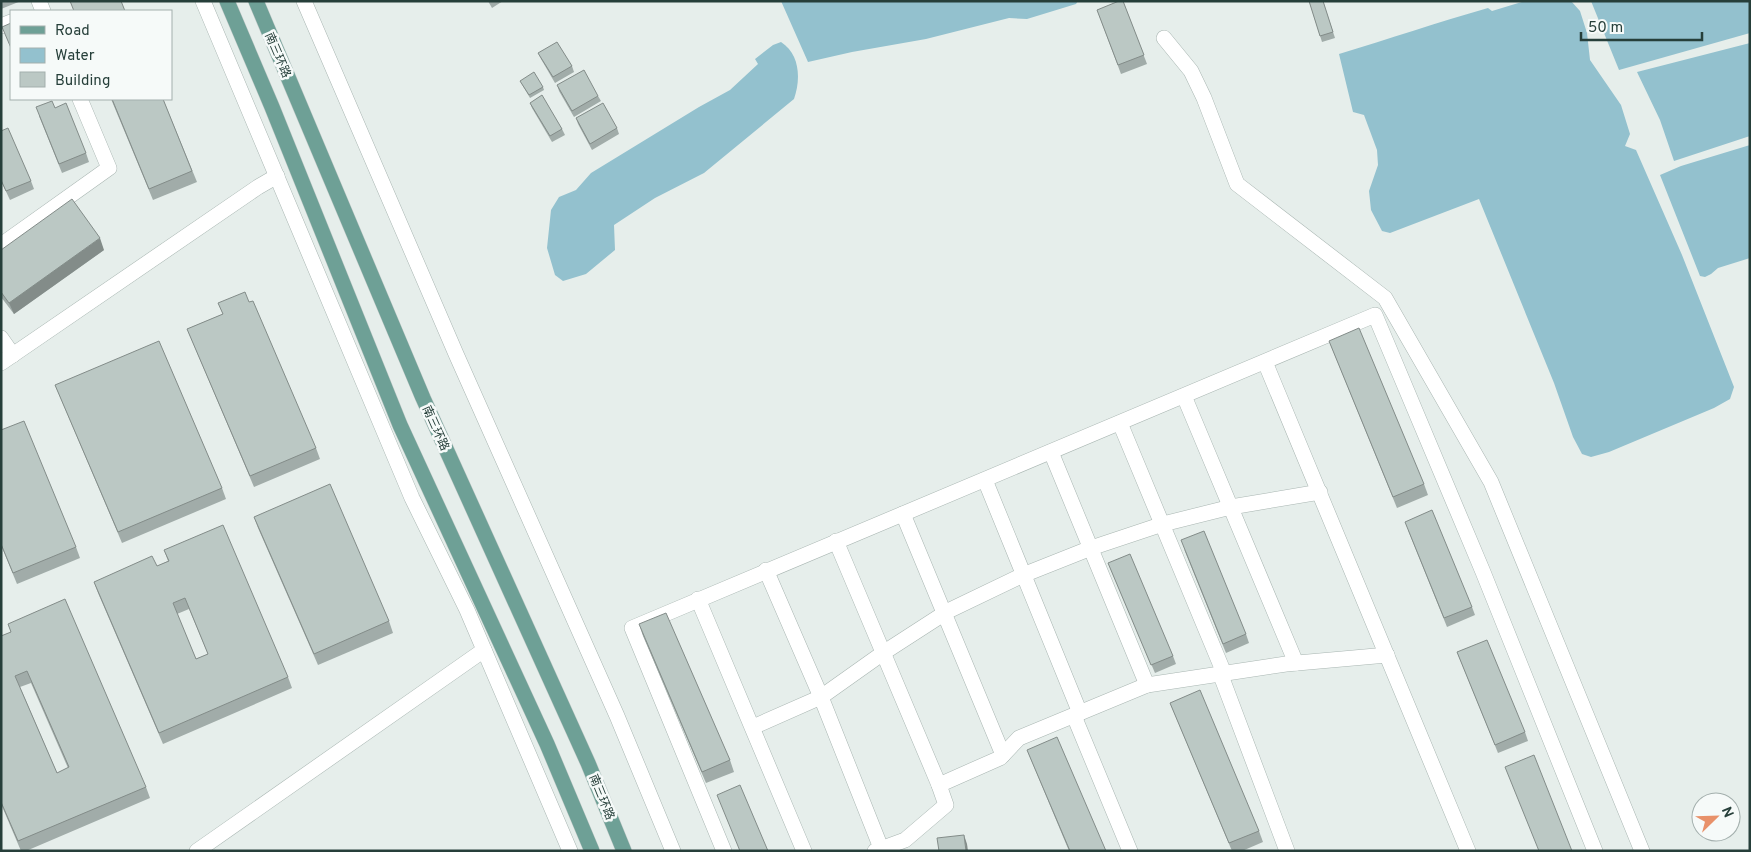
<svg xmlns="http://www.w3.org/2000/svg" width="1751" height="852" font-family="Overpass,'Noto Sans SC',sans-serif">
	<rect width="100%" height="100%" fill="#e6eeeb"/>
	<g fill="#93c1ce">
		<polygon points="781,1 1078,1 1076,4 1027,19 1009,18 926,39 852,52 808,62"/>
		<path d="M 1525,1 L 1571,1 L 1580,11 L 1587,33 L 1590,60 L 1621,105 L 1630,134 L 1625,146 L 1636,150 L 1682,255 L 1734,387 L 1730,399 L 1714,408 L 1609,452 L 1591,457 L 1582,454 L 1573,437 L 1554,383 L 1479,199 L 1390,233 L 1382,231 L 1371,210 L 1369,191 L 1378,165 L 1377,150 L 1364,115 L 1353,112 L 1339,54 C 1389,39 1438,22 1488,8 L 1492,11 Z"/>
		<polygon points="1591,1 1750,1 1750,33 1619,70"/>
		<path d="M 781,42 C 800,54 801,79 794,99 L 704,173 L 655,198 L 614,225 L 615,250 L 586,274 L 563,281 L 555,275 L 547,248 L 551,210 L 559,197 L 576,190 L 591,173 L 699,107 L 730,90 L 758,64 L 755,59 L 773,45 Z"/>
		<polygon points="1750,43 1750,136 1674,161 1660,120 1637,72"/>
		<polygon points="1750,145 1750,258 1718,268 1711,274 1705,277 1700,276 1660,175 1681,166"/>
	</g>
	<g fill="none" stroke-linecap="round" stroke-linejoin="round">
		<defs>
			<g id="minor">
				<polyline points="39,1 43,11"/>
				<polyline points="203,1 412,498 467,610 570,851"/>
				<polyline points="304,1 456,354 617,716 673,851"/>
				<polyline points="1,26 11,22"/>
				<polyline points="1164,38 1191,71 1204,98 1237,184 1385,298 1491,482 1642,851"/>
				<polyline points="1,245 109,168 80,99"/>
				<polyline points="1,338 13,355"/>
				<polyline points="1265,362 1468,851"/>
				<polyline points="1,363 258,187 277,176"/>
				<polyline points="1184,396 1296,663"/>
				<polyline points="1120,423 1224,673"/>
				<polyline points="1051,452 1147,685"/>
				<polyline points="985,480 1080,713"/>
				<polyline points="903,514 1003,755"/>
				<polyline points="836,541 939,785"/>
				<polyline points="766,570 821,697 881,848"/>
				<polyline points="698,599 804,851"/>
				<polyline points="1220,673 1287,851"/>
				<polyline points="1074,716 1130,851"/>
				<polyline points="753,727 821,697 883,653 948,611 1023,575 1091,548 1163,524 1231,507 1320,492"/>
				<polyline points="197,851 484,650"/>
				<polyline points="724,851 632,628 1375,315 1483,572 1595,851"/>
				<polyline points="875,851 905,840 946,805 939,785 1000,758 1019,738 1147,685 1286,664 1387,655"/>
			</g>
			<g id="major">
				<polyline points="227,1 272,107 400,425 547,744 592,851"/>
				<polyline points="256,1 423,398 588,763 624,851"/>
			</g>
		</defs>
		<use href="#minor" stroke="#a9b6b2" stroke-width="16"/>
		<use href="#major" stroke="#c2c9c8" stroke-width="16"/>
		<use href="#minor" stroke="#fff" stroke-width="15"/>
		<use href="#major" stroke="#6ea096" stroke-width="15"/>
	</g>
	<g fill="#a1aca9" fill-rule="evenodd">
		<polygon points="1,1 21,1 1,9"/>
		<polygon points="488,1 503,1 492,8"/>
		<polygon points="1123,1 1147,64 1121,74 1097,10"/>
		<polygon points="1309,1 1323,1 1335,38 1322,42"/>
		<polygon points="538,53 572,66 574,72 555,83 541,59"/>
		<polygon points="520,81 543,87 544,90 530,98"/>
		<polygon points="557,85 598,96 601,101 574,117 559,91"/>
		<polygon points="111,99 163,99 197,182 153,200"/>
		<polygon points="530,103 562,129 565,135 552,142 532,108"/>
		<polygon points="55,108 86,153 89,162 62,173 39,116"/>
		<polygon points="576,118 617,128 619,134 592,150 578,124"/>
		<polygon points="1,131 31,181 34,189 10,200 1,181"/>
		<polygon points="1,250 104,250 14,314 1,297"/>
		<polygon points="218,303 316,448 320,459 254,487 187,329 223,314"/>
		<polygon points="1329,341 1424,484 1428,495 1397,508"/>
		<polygon points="55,385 222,488 226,499 122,543"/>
		<polygon points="1,430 76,547 80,558 17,584 1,545"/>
		<polygon points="254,517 389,621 393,633 318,665 258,528"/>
		<polygon points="1408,530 1472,607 1475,615 1447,627"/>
		<polygon points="1184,549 1246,634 1249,643 1226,653"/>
		<path d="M 164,550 L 288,677 L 292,688 L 163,744 L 98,593 L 94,582 L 157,566 L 168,561 ZM 189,609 L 208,654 L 196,659 L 177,614 Z"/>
		<polygon points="1108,563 1173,656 1176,664 1155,673"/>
		<path d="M 8,624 L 146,787 L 150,798 L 26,851 L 21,851 L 1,804 L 1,636 L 11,632 ZM 31,683 L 68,768 L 57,773 L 20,687 Z"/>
		<polygon points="639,624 730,760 734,772 706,783 643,636"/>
		<polygon points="1457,652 1525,732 1528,741 1498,753"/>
		<polygon points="1170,703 1259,831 1263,842 1242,851 1232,851"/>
		<polygon points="1027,750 1106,851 1069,851"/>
	</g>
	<g fill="#838c89">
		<polygon points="100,238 104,250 14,314 9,303"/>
		<polygon points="964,835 967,844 968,851 966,851"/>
	</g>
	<g fill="#bbc8c4" stroke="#838c89" fill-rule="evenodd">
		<polygon points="70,1 121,1 125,11 74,11"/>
		<polygon points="1119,1 1123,1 1144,55 1118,65 1097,10"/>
		<polygon points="1309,1 1323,1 1333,32 1320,36"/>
		<polygon points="11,23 11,48 2,27"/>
		<polygon points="557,42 572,66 553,77 538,53"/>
		<polygon points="584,70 598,96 572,111 557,85"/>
		<polygon points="534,72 543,87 529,95 520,81"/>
		<polygon points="542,95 562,129 550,136 530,103"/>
		<polygon points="112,99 163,99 192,171 149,189"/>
		<polygon points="52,101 55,108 66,103 86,153 59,164 36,107"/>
		<polygon points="603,103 617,128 590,144 576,118"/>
		<polygon points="8,128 31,181 6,191 1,180 1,131"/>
		<polygon points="72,199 100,238 9,303 1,292 1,250"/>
		<polygon points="245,292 249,302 253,301 316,448 250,476 187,329 223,314 218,303"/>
		<polygon points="1359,328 1424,484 1393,497 1329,341"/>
		<polygon points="159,341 222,488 118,532 55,385"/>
		<polygon points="24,421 76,547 13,573 1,544 1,430"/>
		<polygon points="330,484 389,621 314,654 254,517"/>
		<polygon points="1432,510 1472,607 1444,618 1405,522"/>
		<path d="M 223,525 L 288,677 L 159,733 L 94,582 L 152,556 L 157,566 L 169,561 L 164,550 ZM 185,598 L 208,654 L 196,659 L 173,603 Z"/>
		<polygon points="1204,531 1246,634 1223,644 1181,540"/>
		<polygon points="1130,554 1173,656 1151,665 1108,563"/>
		<path d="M 65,599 L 146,787 L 18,841 L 1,802 L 1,636 L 11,632 L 8,624 ZM 27,671 L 69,767 L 57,773 L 15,676 Z"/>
		<polygon points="666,613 730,760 702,772 639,624"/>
		<polygon points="1487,640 1525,732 1495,745 1457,652"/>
		<polygon points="1200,690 1259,831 1229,843 1170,703"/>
		<polygon points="1057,737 1106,851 1070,851 1027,750"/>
		<polygon points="1534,755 1572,851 1539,851 1505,767"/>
		<polygon points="740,785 768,851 740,851 717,795"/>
		<polygon points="964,835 966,851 939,851 937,838"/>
	</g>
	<g text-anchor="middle" stroke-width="5" stroke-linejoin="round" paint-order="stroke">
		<g font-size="12" fill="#263f3a" stroke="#f6faf9">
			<text transform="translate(278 55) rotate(67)" y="4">南三环路</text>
			<text transform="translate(436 428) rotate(66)" y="4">南三环路</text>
			<text transform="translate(602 797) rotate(68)" y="4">南三环路</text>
		</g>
	</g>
	<rect width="1751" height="852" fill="none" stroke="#263f3a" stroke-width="5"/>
	<rect x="10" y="10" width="162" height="90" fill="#f6faf9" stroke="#a3afad"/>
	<rect x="20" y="26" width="25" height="8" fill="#6ea096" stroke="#a3afad"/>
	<text x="55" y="35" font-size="15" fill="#263f3a">Road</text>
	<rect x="20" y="48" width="25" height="15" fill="#93c1ce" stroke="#a3afad"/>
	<text x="55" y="60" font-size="15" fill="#263f3a">Water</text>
	<rect x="20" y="72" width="25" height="15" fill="#bbc8c4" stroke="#a3afad"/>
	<text x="55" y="85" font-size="15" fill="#263f3a">Building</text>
	<g transform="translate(1716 817) rotate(67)"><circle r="24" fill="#f6faf9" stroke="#a3afad"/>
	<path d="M0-4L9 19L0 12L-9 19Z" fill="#e8916a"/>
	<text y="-8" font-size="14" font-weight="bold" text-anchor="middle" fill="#263f3a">N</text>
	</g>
	<path d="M1581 32v8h121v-8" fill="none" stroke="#263f3a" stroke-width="2.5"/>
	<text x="1588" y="32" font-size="15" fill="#263f3a" stroke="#f6faf9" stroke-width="4" paint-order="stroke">50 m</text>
</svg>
